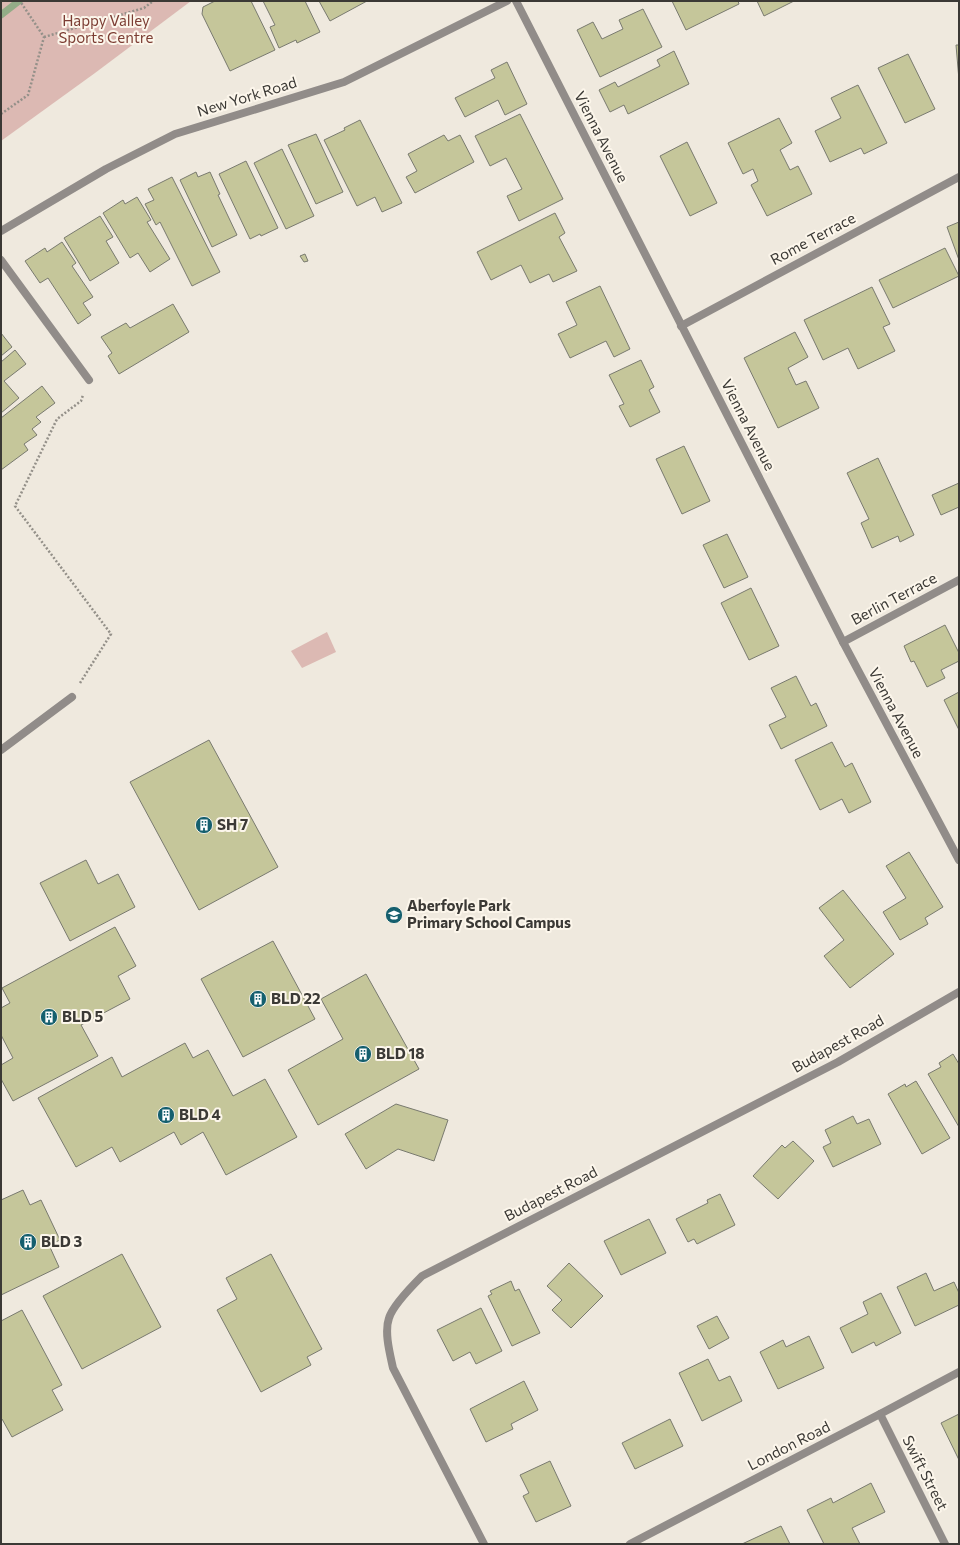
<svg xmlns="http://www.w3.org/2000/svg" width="960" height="1545" font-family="Commissioner,sans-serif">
	<rect width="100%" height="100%" fill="#efe9de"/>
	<g fill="#dcb9b3">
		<polygon points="1,1 191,1 95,73 1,141"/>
		<polygon points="327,632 336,652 302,668 291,651"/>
	</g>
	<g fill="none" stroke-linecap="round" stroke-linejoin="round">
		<polyline stroke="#93ac87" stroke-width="7" points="1,15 19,1"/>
	</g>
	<g fill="#c5c69a" stroke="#797a6f">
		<polygon points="215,1 251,1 275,50 230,71 202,14 203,7"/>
		<polygon points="263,1 305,1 320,32 297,43 296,40 279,48 270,27 275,25"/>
		<polygon points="319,1 367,1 330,21"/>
		<polygon points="672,1 738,1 739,4 686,30"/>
		<polygon points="757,1 794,1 764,16"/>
		<polygon points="643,9 662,47 600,77 577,30 593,22 602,39 623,29 619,20"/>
		<polygon points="956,45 959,45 959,80"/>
		<polygon points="674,51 689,84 628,114 624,105 610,112 599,90 615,82 618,87 660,66 657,60"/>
		<polygon points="908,54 935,109 905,123 878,68"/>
		<polygon points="507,62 527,104 505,115 498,100 465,117 455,98 495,78 491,70"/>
		<polygon points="858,85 887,143 864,154 861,148 830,162 815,131 841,118 831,98"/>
		<polygon points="520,114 563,199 519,221 507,196 522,189 506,158 490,166 475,136"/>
		<polygon points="779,118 792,143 780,150 790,170 798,166 812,194 767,216 751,185 758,181 753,169 743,174 728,143"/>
		<polygon points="360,120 402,203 382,212 375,197 357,206 324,140 345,130 344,128"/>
		<polygon points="316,134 343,192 316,204 288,145"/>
		<polygon points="444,135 448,141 460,135 474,162 415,193 406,177 417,171 408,154"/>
		<polygon points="687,142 717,203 690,216 660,156"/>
		<polygon points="282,149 314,216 286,229 254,163"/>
		<polygon points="246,161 278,228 261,236 260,234 250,239 219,174"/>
		<polygon points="196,172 198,177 210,172 220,194 218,195 237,235 212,247 180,180"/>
		<polygon points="172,177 220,272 192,286 160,222 156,225 145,204 154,200 148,189"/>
		<polygon points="137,197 151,220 147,222 170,259 150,272 138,253 130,258 103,213 123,200 125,204"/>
		<polygon points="555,213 565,233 559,237 577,271 553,282 549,274 530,283 521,265 491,280 477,252"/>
		<polygon points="100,216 113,237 106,241 119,263 90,281 64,238"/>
		<polygon points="959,222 959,260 947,227"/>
		<polygon points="62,242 76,263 72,266 93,297 83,303 91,315 78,324 48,278 40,283 25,261 45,248 47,252"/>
		<polygon points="945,248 959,276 893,308 879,280"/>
		<polygon points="305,254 308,261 304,262 300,256"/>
		<polygon points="600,286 630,349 614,357 606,341 570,358 558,334 577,325 566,302"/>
		<polygon points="872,287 890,324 883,327 895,351 858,369 848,348 823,360 804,320"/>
		<polygon points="173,304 189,332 119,374 108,356 112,353 101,337 126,323 130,328"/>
		<polygon points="795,332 808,357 788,368 796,385 806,381 819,408 778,428 744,358"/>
		<polygon points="1,333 12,347 1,356"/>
		<polygon points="15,350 26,364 4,381 19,398 1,413 1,362"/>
		<polygon points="641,360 654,387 649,390 660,412 630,427 619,406 624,404 609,375"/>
		<polygon points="42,386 55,403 36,417 41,422 32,429 37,435 24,444 28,450 1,470 1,418"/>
		<polygon points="684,446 710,501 682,514 656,459"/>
		<polygon points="878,458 914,535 900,542 898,536 872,548 861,523 869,519 847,473"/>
		<polygon points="959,483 959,507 941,515 932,495"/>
		<polygon points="727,534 748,577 724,588 703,545"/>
		<polygon points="751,588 779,646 749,660 721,603"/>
		<polygon points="945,625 959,653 959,661 941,670 945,678 927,687 914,661 911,662 904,646"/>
		<polygon points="796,676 811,706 816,703 827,726 781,749 769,725 786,717 771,688"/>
		<polygon points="959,692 959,730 944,700"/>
		<polygon points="209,740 278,867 199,910 130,782"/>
		<polygon points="832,742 845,767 852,763 871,802 849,813 842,799 820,810 795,760"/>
		<polygon points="909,852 943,907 925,918 928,924 900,940 883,912 906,898 886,866"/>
		<polygon points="86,860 98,884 118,874 135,907 70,941 40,883"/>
		<polygon points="843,890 894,954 850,988 824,956 844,940 819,908"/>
		<polygon points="115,927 136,966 118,976 130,999 81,1025 98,1056 13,1101 1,1079 1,1065 13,1058 1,1035 1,1008 10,1003 2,988"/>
		<polygon points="273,941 315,1019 243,1057 201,979"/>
		<polygon points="366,974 419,1069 318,1125 288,1070 343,1039 321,999"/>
		<polygon points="185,1043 193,1058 208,1050 233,1096 265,1079 297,1137 226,1175 203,1132 181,1145 174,1132 120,1162 112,1147 76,1167 38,1098 112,1057 122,1077"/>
		<polygon points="953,1054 959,1064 959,1127 928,1074 941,1067 939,1063"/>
		<polygon points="916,1081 950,1138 922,1154 888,1094 905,1084 906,1087"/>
		<polygon points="396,1104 448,1120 434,1161 398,1149 366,1169 345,1134"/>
		<polygon points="853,1116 857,1124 869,1119 881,1144 833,1167 823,1147 831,1143 825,1130"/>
		<polygon points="793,1141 814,1161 778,1199 753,1176 782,1145 785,1148"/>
		<polygon points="23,1190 30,1205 41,1200 60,1240 49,1245 59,1267 1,1295 1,1200"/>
		<polygon points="720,1194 735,1225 697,1244 694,1239 688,1242 676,1219 708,1203 707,1200"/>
		<polygon points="649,1219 666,1253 621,1275 604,1241"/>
		<polygon points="122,1254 161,1327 82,1369 43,1296"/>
		<polygon points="271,1254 322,1349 307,1357 311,1365 261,1392 217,1310 237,1299 226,1278"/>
		<polygon points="569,1263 603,1296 571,1328 552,1310 562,1300 547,1286"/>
		<polygon points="926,1273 934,1291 954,1282 959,1293 959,1305 915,1326 897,1287"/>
		<polygon points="511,1281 515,1291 519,1289 540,1333 512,1346 488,1296 492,1294 490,1291"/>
		<polygon points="881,1293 901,1333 876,1346 874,1342 852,1353 840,1328 868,1314 863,1302"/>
		<polygon points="481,1308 502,1351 476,1364 470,1352 453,1361 437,1330"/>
		<polygon points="22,1310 62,1385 52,1390 63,1410 12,1437 2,1419 1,1419 1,1321"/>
		<polygon points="717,1316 729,1338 709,1349 697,1326"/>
		<polygon points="809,1336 824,1368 778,1389 760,1352 783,1340 786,1347"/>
		<polygon points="708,1359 719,1381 730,1376 742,1401 702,1421 679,1373"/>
		<polygon points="524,1381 538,1410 511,1424 513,1429 486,1442 470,1409"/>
		<polygon points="959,1414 959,1460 941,1423"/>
		<polygon points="670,1419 683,1446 635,1469 622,1443"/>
		<polygon points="550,1461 571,1506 536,1522 523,1496 529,1493 520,1475"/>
		<polygon points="871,1483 885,1512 852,1528 860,1544 824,1544 807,1510 831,1498 833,1503"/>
		<polygon points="781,1526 790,1544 742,1544"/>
	</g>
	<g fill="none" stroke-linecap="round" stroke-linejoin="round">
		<g stroke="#949089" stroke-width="2.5" stroke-dasharray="2 2" stroke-linecap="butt">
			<polyline points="44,37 144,8 153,1"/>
			<polyline points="1,114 28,95 44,37 20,1"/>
			<polyline points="80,683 111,634 15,506 57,419 81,401 83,395"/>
		</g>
		<g stroke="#918c89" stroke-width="8">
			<polyline points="516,1 843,642 959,860"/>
			<polyline points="1,231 106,169 175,134 344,82 507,1"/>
			<polyline points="1,260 89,380"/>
			<polyline points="681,326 959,177"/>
			<polyline points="843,642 959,580"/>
			<polyline points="1,750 72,697"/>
			<polyline points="880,1414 945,1544"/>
			<path d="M 484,1544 L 393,1368 C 390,1354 384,1332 389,1318 C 393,1305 412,1286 422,1276 L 838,1062 L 959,992"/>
			<polyline points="630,1544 880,1414 959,1372"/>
		</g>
	</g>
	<defs>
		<symbol id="building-disc" viewBox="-11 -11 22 22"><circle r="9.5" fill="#155f6e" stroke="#fcf6eb"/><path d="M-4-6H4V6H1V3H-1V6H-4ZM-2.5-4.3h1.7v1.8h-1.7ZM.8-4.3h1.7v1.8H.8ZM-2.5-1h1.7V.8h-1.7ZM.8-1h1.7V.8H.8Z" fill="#fff"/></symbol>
		<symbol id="school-disc" viewBox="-11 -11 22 22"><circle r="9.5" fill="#155f6e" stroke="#fcf6eb"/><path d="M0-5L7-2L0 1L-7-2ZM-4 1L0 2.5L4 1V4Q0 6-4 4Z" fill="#fff"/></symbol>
	</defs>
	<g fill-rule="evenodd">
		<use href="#building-disc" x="194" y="815" width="20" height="20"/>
		<use href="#school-disc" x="384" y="905" width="20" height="20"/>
		<use href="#building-disc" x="248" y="989" width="20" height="20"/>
		<use href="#building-disc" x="39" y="1007" width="20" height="20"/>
		<use href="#building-disc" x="353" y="1044" width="20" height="20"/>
		<use href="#building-disc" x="156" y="1105" width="20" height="20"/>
		<use href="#building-disc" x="18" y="1232" width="20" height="20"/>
	</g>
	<g text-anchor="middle" stroke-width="4" stroke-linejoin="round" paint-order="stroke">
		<g font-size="15" fill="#7c3d33" stroke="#fcf6eb">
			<text x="106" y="26">Happy Valley<tspan x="106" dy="17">Sports Centre</tspan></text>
		</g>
		<g font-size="15" fill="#3b3935" stroke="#fcf6eb">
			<text transform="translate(247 97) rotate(-17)" y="5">New York Road</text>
			<text transform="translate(601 137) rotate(63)" y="5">Vienna Avenue</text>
			<text transform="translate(813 239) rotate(-28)" y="5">Rome Terrace</text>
			<text transform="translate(748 425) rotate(63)" y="5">Vienna Avenue</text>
			<text transform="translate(894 599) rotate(-28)" y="5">Berlin Terrace</text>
			<text transform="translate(896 713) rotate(62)" y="5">Vienna Avenue</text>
			<text transform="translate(838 1044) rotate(-29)" y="5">Budapest Road</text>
			<text transform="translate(551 1194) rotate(-27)" y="5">Budapest Road</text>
			<text transform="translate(789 1446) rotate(-27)" y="5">London Road</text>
			<text transform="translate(925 1473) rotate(63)" y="5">Swift Street</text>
		</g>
		<g font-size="15" font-weight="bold" fill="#3b3935" stroke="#fcf6eb" text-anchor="start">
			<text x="217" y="830">SH 7</text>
			<text x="407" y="911">Aberfoyle Park<tspan x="407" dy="17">Primary School Campus</tspan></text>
			<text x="271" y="1004">BLD 22</text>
			<text x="62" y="1022">BLD 5</text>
			<text x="376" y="1059">BLD 18</text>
			<text x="179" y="1120">BLD 4</text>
			<text x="41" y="1247">BLD 3</text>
		</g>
	</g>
	<rect width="960" height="1545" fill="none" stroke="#3b3935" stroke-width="4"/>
</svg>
